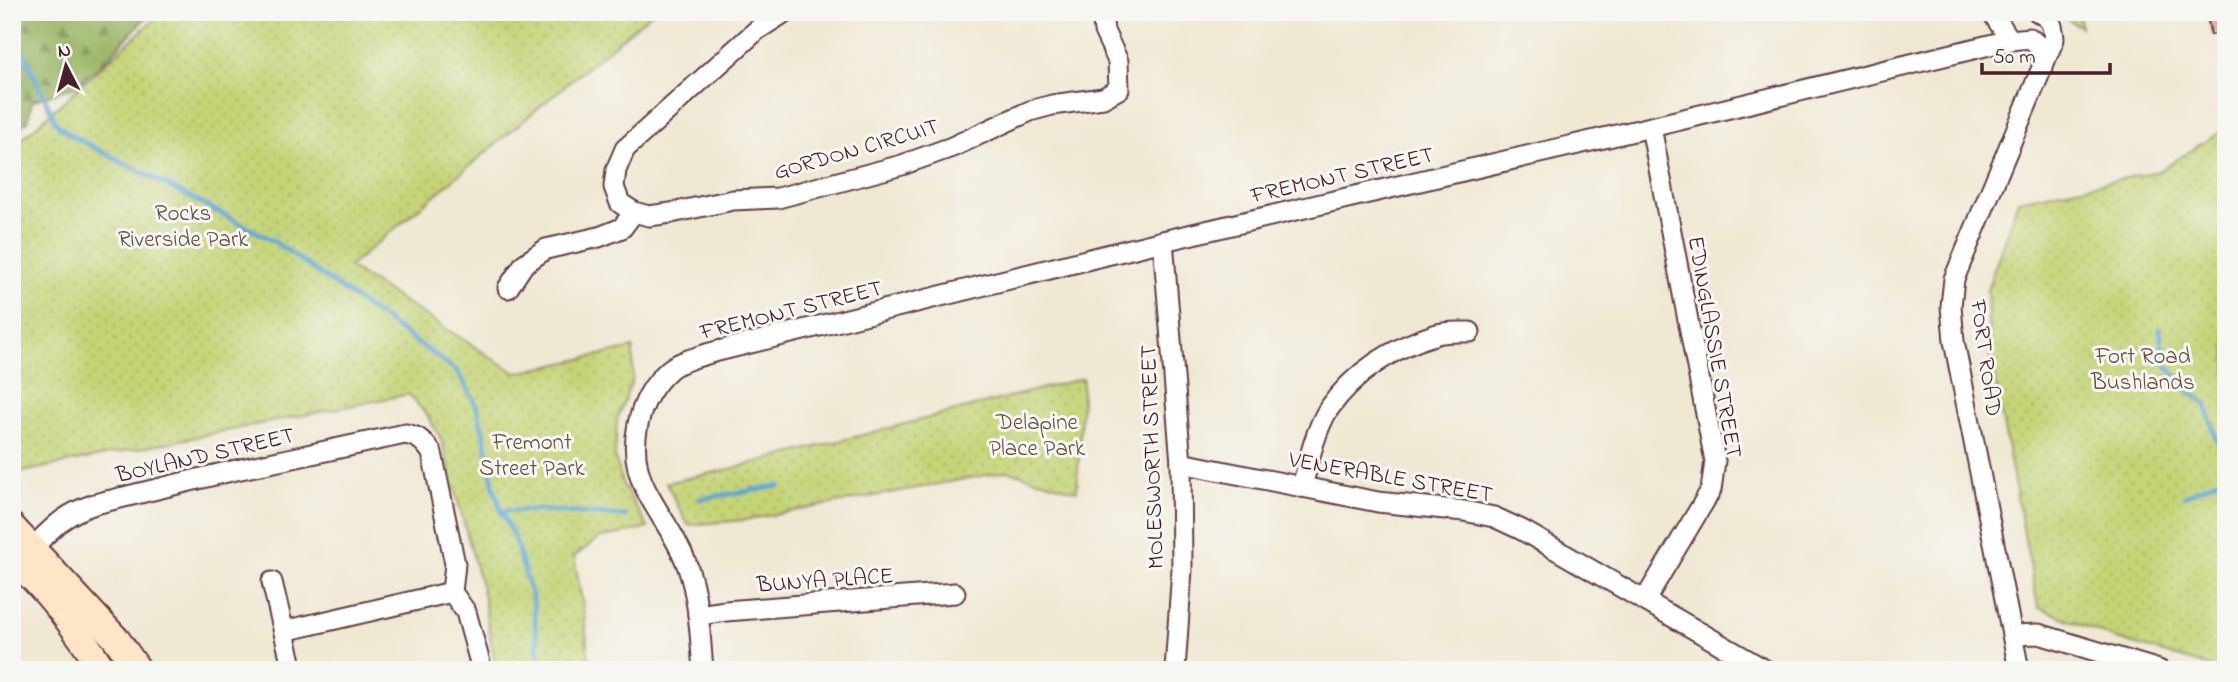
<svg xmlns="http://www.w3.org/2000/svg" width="2238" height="682" font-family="'Indie Flower',sans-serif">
	<defs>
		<pattern id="forest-firs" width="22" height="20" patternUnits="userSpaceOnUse" patternTransform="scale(1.75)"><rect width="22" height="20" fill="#9bb667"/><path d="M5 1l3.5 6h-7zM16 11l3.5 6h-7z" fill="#809355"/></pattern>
		<pattern id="park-dots" width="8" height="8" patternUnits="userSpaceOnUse" patternTransform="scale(1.75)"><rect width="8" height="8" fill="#c4d476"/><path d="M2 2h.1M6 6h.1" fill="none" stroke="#aab666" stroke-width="1.8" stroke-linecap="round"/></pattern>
		<pattern id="building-back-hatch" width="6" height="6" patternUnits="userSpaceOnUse" patternTransform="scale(1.75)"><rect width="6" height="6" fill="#d5a192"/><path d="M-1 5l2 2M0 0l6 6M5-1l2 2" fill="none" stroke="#af8377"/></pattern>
	</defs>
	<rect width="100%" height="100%" fill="#f6f6f2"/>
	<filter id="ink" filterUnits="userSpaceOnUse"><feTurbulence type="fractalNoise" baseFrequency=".0143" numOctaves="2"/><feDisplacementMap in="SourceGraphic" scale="14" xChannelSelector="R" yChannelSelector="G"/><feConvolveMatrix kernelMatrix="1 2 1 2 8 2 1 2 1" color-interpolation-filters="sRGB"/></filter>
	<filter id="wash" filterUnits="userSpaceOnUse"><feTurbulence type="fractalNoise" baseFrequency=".00686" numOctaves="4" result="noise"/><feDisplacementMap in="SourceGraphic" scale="28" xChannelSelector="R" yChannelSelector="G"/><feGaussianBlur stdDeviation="1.57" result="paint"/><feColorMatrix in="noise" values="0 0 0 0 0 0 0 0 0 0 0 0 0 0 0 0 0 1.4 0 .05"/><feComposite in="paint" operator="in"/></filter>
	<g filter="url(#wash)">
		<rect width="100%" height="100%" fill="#efe8d2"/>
		<polygon fill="url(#forest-firs)" stroke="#726a49" stroke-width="2" points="12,12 151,12 106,60 77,85 32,101 28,121 12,132"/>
		<g fill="url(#park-dots)" stroke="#877a50" stroke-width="2">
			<polygon points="162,12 653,12 349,267 516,373 633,348 633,378 617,420 615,457 623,485 648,528 599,538 574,557 583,606 590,670 496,670 482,589 441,439 429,418 409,394 12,474 12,148"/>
			<polygon points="2054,12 2079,12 2081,27"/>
			<polygon points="2226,128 2226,670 2221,670 2113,638 2038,607 1989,350 1987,290 2018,200 2159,171"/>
			<polygon points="1083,378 1077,491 1008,471 745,520 688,525 666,483 734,468"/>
		</g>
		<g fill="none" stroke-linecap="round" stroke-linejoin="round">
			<g stroke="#5ea6d5" stroke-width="5">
				<polyline points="12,29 57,124 72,136 272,240 457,371 476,404 486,443 493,484 501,511 514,537 533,600 540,670"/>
				<polyline points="2160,329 2164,362 2185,388 2206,404 2216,438 2226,462"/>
				<polyline points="2185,496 2226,476"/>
				<polyline points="700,499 779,486"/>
				<polyline points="501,511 538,510 625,516"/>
			</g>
		</g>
		<g id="blocks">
			<polygon fill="url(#building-back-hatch)" points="2206,12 2226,12 2226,31 2211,35"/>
		</g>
	</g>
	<g filter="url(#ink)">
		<use href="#blocks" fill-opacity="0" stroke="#633d44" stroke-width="2"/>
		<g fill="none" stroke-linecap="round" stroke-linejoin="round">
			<defs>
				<g id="minor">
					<polyline points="785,12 757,30 625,149 616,170 614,187 620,203 634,212 649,216 671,213 733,200 778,198 902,165 952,147 1030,111 1052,105 1103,98 1119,89 1118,61 1104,31 1102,12"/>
					<polyline points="1992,12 2010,40"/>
					<polyline points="1163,241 1181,463 1182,569 1175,670"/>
					<polyline points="508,288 524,264 546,249 599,237 622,228 634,212"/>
					<polyline points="1181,463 1378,502 1464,511 1494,517 1522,530 1765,670"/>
					<path d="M 1302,487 C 1308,464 1315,431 1328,410 C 1354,372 1394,347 1437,334 C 1447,331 1459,332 1470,332"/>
					<path d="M 22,558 C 49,533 58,516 95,504 L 227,472 L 405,434 C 419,436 424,442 432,453 L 455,564 L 452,592 L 466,612 L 482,670"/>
					<polyline points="272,582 293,670"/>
					<polyline points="1645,600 1711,490 1715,461 1651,127"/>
					<polyline points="698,615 726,611 955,593"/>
					<polyline points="284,631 452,592"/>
					<polyline points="2013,635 2039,634 2159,670"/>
					<path d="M 703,670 C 700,635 699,598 687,565 C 677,537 659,516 646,490 C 625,450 637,398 670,369 C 680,361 698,357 710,353 L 1163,241 L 1651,127 L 2010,40 L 2030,38 L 2039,46 L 2043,67"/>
					<path d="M 2019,670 L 1954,341 L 1951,306 L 1954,279 L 2054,39 C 2053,25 2051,18 2038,12"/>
				</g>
				<g id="secondary">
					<polyline points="12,527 117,640 138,670"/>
					<path d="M 12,559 C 45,586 80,634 103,670"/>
				</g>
			</defs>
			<use href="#minor" stroke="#633d44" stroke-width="23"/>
			<use href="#secondary" stroke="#633d44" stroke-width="30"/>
			<use href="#minor" stroke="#fff" stroke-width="19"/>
			<use href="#secondary" stroke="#fde5c5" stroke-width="26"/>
		</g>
	</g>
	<g text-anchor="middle" stroke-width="6" stroke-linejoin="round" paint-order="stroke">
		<g font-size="23" fill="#4a1f2b" stroke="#f6f6f2">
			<text transform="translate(856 148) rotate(-16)" y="8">GORDON CIRCUIT</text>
			<text transform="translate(1342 174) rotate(-13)" y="8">FREMONT STREET</text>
			<text transform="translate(791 309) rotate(-14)" y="8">FREMONT STREET</text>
			<text transform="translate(1716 347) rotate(80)" y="8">EDINGLASSIE STREET</text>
			<text transform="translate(1987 358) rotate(82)" y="8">FORT ROAD</text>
			<text transform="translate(205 454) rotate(-13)" y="8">BOYLAND STREET</text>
			<text transform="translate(1151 457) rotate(-92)" y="8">MOLESWORTH STREET</text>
			<text transform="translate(1391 476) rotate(10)" y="8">VENERABLE STREET</text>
			<text transform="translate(825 579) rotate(-4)" y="8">BUNYA PLACE</text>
		</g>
		<g font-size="23" fill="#684c3e" stroke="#f6f6f2">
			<text x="183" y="220">Rocks<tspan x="183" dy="26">Riverside Park</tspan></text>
			<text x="2143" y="363">Fort Road<tspan x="2143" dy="26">Bushlands</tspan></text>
			<text x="1037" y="429">Delapine<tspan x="1037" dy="26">Place Park</tspan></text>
			<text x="532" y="449">Fremont<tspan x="532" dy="26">Street Park</tspan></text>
		</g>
	</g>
	<rect width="2238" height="682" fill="none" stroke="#f6f6f2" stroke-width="42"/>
	<g transform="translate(66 66) rotate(354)" stroke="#f6f6f2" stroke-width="5" paint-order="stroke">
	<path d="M0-5L12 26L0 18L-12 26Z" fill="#4a1f2b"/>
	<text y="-10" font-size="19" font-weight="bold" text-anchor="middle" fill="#4a1f2b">N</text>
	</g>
	<path d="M1982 63v10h128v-10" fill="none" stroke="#4a1f2b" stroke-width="3.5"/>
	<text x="1993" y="63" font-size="21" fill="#4a1f2b" stroke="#f6f6f2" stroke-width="5" paint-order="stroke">50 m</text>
</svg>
